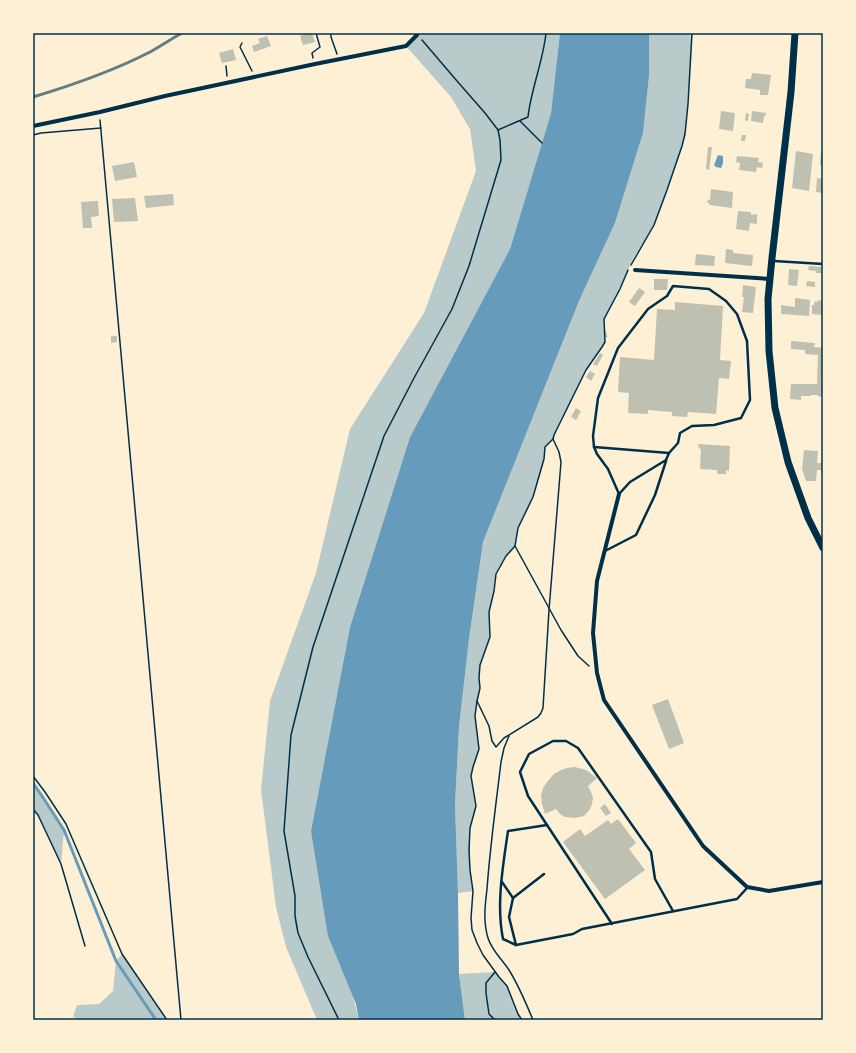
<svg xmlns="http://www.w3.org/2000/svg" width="856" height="1053" font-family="'Exo 2',sans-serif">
	<rect width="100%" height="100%" fill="#fdf0d5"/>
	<g fill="#b9caca">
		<polygon points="416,33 560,33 551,113 510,249 410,437 350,627 311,831 359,1020 317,1020 286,947 276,907 261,790 270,701 316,573 350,429 424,313 476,171 470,129 451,97 406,46"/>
		<polygon points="649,33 690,33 692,46 685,134 682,146 667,190 654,225 634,257 603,324 608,337 605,337 605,342 586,370 559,424 553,439 545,447 544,459 533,497 518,528 515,546 506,556 496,574 489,612 490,637 480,665 479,678 480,688 475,716 479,749 473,767 471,776 476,806 470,828 470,870 473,891 458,893 455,805 459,727 469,639 483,542 579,301 615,223 643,133 649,76"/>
		<polygon points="33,783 42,796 64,830 61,864 38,815 33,809"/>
		<polygon points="122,954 167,1020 83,1020 73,1017 77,1005 99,1004 113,991 116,961"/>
		<polygon points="495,972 507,986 518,1014 522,1020 465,1020 459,974"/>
	</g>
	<g fill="#669bbc">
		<polygon points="560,33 649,33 649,76 643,133 615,223 579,301 483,542 469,639 459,727 455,805 458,893 459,974 465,1020 359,1020 356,1004 328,936 311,831 350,627 410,437 510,249 551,113"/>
		<polygon points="718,155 723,156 723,163 721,168 716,167 714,165"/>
	</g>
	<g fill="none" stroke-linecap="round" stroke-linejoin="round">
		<polyline stroke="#669bbc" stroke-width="3" points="33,783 42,796 64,830 116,961 156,1020"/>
	</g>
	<g fill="#bec0b2">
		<polygon points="310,33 312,33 315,42 303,45 300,36"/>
		<polygon points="267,36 271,46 254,52 252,46 260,43 258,39"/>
		<polygon points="233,49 236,60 222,63 219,53"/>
		<polygon points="752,73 771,75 768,95 760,95 760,90 745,88 746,79 751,79"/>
		<polygon points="721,111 735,113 733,131 719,129"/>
		<polygon points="752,111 766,113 765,116 764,116 763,123 751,121"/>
		<polygon points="746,113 749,114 748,121 745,120"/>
		<polygon points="742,135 746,135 745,141 741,141"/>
		<polygon points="708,147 712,147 709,170 706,169"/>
		<polygon points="796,151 813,154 809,191 792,188"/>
		<polygon points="821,152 823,152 823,166 820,165"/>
		<polygon points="737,156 759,158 758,162 763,163 762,168 757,167 756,172 739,170 740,163 736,162"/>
		<polygon points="134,162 137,177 115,181 112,166"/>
		<polygon points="817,178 823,179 823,193 816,192"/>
		<polygon points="711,189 733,192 732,208 710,205 709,203 707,203 708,200 710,200"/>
		<polygon points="173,194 174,205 146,208 144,196"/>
		<polygon points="135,198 138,221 114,222 112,199"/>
		<polygon points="98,201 99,216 91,217 92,228 83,228 81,202"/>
		<polygon points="738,211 751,212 751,215 757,214 757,224 750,223 749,231 736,229"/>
		<polygon points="726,249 733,250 733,253 753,255 752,266 725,263"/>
		<polygon points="696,254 715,256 714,266 695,265"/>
		<polygon points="809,266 823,267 823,273 816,273 816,271 808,270"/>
		<polygon points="789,269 799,270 797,286 788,285"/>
		<polygon points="654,279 668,279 667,290 654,290"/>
		<polygon points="807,281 815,282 815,287 806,286"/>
		<polygon points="743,285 756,287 753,313 742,312 744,297 742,297"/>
		<polygon points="639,288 645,292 635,306 629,302"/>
		<polygon points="795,298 810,300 809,316 781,314 781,305 795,307"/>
		<polygon points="818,300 823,301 823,315 812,314 812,305 814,305 815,301 817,302"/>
		<polygon points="675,302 723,306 720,360 731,361 729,379 719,378 716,414 688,412 687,417 672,416 672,412 648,410 648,414 628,413 629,393 618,392 620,357 654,360 657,309 675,310"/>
		<polygon points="111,336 117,336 117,342 111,343"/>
		<polygon points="791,341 815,343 814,347 823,348 823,396 822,397 818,396 818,395 811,395 811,396 801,396 801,400 790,399 791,384 817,384 818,355 805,354 805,350 791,349"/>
		<polygon points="600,353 603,355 597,366 593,364"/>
		<polygon points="590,371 595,374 591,381 586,377"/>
		<polygon points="576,408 581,411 576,420 571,417"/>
		<polygon points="698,444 730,446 729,471 726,470 726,474 717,474 717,470 700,469 701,450 698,446"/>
		<polygon points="804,450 818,451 817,463 823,463 823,472 821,472 821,470 817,470 816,481 806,481 802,469"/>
		<polygon points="668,699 684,743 669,749 652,705"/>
		<polygon points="575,767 586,770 597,778 588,786 591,792 593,798 592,804 590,809 584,816 575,818 565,817 560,814 556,809 545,814 542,804 541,796 543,788 547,782 554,774 561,770 567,768"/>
		<polygon points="605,804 611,813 606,816 600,808"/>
		<polygon points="618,819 636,843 629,849 645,870 605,899 563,842 580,829 585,836 608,820 611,824"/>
	</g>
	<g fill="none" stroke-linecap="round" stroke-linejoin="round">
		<g stroke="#003049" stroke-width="1.5">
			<polyline points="331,33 331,37 337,54"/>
			<polyline points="242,43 240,47 252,71"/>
			<polyline points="313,58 312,53 320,47 316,33"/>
			<polyline points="226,66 227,76"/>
			<polyline points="100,120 181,1020"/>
			<polyline points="520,121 542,143"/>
			<path d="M 498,130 L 528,117 C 531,89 543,62 546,33"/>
			<polyline points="33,135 41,133 101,128"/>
			<polyline points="631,265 654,225 667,190 682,146 685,134 688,104 692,33"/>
			<polyline points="515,546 561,630 578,656 589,666"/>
			<polyline points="477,701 489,726 492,741 496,747 504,738 538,717 541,713 543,708 549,610 561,462 559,452 553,439 554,435 586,370 602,347 605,342 604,319 620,289 628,270"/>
			<path d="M 509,736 L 504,748 L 501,762 C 496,804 490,847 487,889 C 485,905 483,922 488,938 C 492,951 502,959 509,970 C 519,986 526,1003 533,1020"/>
			<polyline points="33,776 45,792 66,824 122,954 167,1020"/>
			<polyline points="33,809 38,815 61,864 85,946"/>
			<polyline points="339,1020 308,957 298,933 295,916 295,896 284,831 291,735 313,647 384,436 414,378 452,309 469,266 501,160 500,140 498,130 485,113 457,81 422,40"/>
			<polyline points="495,1020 489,1014 486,993 486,983 495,972"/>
			<polyline points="522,1020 518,1014 507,986 499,977 483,955 477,943 472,930 471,918 473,891 470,870 469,850 470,828 476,806 471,776 473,767 479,749 475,716 477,701 480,688 479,678 480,665 490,637 489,612 494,591 496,574 506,556 515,546 518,528 533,497 544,459 545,447 553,439"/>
		</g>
		<g stroke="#003049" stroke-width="2.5">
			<polyline points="774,261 823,264"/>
			<polygon points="673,286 709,289 726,301 737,314 747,341 750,400 741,418 714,425 692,426 680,433 678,443 669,453 666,460 630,482 619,494 608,469 597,454 594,447 593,436 598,398 618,348 648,309 667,296"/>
			<polyline points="594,447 669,453"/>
			<polyline points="605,551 636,535 655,495 666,461"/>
			<polyline points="547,825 528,796 520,772 529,754 553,741 566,741 578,748 651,852 655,879 673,911"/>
			<polyline points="502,882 513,898"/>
			<path d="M 612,924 L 547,825 L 508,831 C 503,866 496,904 503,939 L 516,945 L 573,934 L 582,929 L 737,899 L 747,888"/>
			<polyline points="516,945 509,917 513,898 544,874"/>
		</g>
		<g stroke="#003049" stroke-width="4">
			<polyline points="33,126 100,112 165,96 315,64 406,46 417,35 416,33"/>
			<polyline points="635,270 770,279"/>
			<polyline points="619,494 597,581 593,633 597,673 604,700 703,846 747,887 769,891 823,882"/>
		</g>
		<polyline stroke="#003049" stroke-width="7" points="795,33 791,92 772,258 768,299 769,351 775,408 788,462 808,518 823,548"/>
		<path stroke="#657d81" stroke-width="3" d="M 33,97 C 73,85 113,71 150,52 C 161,46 171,39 182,33"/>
	</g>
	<rect width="856" height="1053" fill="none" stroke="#fdf0d5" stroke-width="68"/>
	<rect x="34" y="34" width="788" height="985" fill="none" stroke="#003049" stroke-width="1.5"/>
</svg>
